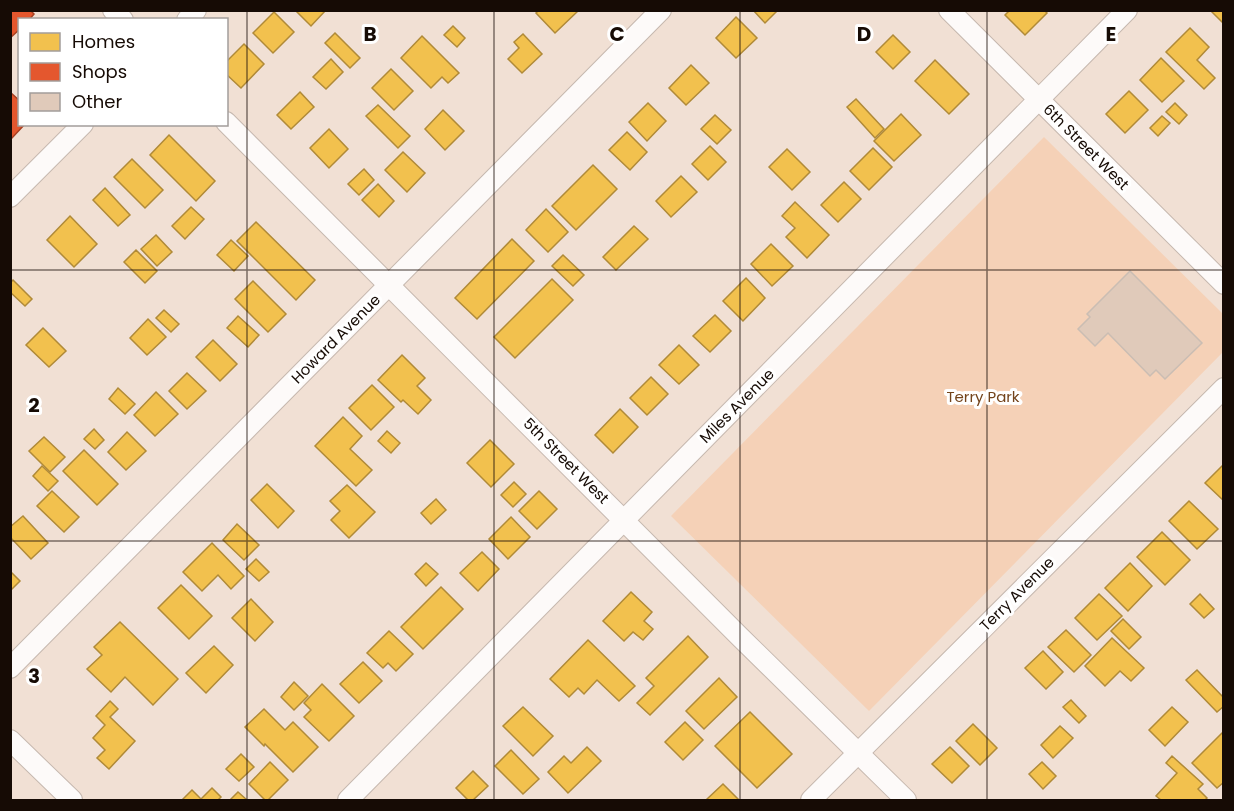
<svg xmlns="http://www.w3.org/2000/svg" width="1234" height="811" font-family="Poppins,sans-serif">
	<rect width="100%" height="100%" fill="#f1e0d4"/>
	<polygon fill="#f5d1b7" points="1044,137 1223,314 1223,352 869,711 671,516"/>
	<g fill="#f2c14e" stroke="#b08a38" stroke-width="1.5">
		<polygon points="295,10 326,10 311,26"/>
		<polygon points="539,10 579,10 555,33 536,13"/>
		<polygon points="753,10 778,10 765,23"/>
		<polygon points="1010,10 1044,10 1047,13 1025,35 1005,15"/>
		<polygon points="1210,10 1224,10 1224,24"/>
		<polygon points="274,12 294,32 273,53 253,33"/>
		<polygon points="736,17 757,38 736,58 716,38"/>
		<polygon points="453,26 465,38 457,47 444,35"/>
		<polygon points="1190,28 1209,47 1197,60 1215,78 1204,89 1166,52"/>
		<polygon points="335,33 360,58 350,68 325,43"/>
		<polygon points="523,34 542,54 522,73 508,59 519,48 514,42"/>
		<polygon points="893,35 910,52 893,69 876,52"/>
		<polygon points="422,36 459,73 448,83 442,77 431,88 401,58"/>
		<polygon points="244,44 264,64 241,88 226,74 226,62"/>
		<polygon points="1161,58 1184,81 1162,102 1140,80"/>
		<polygon points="331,59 343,72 326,89 313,77"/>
		<polygon points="935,60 969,94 949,114 915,81"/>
		<polygon points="691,65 709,83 686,105 669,88"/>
		<polygon points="391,69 413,91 394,110 372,88"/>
		<polygon points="1129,91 1148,110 1125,133 1106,114"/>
		<polygon points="300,92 314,107 291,129 277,115"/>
		<polygon points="856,99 884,129 875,138 847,107"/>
		<polygon points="648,103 666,121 647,141 629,122"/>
		<polygon points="1175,103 1187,115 1179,124 1166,112"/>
		<polygon points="378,105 410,136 398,148 366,116"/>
		<polygon points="443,110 464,131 445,150 425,129"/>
		<polygon points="901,114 921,135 894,161 874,141"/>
		<polygon points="715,115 731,130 717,144 701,129"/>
		<polygon points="1162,116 1170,123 1158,136 1150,128"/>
		<polygon points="329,129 348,149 329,168 310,148"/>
		<polygon points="627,132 647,152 630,170 609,150"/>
		<polygon points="169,135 215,181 196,201 150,155"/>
		<polygon points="710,146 726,162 708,180 692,164"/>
		<polygon points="873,148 892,167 869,190 850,171"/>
		<polygon points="787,149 810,172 792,190 769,167"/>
		<polygon points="403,152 425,173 407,192 385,170"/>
		<polygon points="132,159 163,190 145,208 114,177"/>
		<polygon points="593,165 617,189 576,230 552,206"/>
		<polygon points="364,169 374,180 359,195 348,184"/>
		<polygon points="681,176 697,192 671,217 656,201"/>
		<polygon points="844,182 861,199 838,222 821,205"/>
		<polygon points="378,184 394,201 379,217 362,200"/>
		<polygon points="105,188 130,215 118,226 93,200"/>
		<polygon points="795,202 829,235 807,258 786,237 795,228 782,216"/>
		<polygon points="191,207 204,219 185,239 172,226"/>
		<polygon points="546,209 568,232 548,252 526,230"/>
		<polygon points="70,216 97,244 74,267 47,240"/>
		<polygon points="256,222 315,280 296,300 237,241"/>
		<polygon points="634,226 648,239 616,270 603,257"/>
		<polygon points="156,235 172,252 157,266 141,249"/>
		<polygon points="512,239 534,261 477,319 455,298"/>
		<polygon points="231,240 248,256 234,271 217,255"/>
		<polygon points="771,244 793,266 772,286 751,264"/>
		<polygon points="136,250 157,271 145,283 124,262"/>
		<polygon points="563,255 584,275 573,286 552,266"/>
		<polygon points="746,278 765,298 743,321 723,301"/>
		<polygon points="552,279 573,300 515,358 494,337"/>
		<polygon points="13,280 32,299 25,306 10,292 10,283"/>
		<polygon points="253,281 286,314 268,332 235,299"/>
		<polygon points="164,310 179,324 171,332 156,318"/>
		<polygon points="715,315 731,331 710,352 693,336"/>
		<polygon points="238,316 259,335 248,347 227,328"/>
		<polygon points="148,319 166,337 147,355 130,338"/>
		<polygon points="43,328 66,351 49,367 26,345"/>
		<polygon points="213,340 237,364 220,381 196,357"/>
		<polygon points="679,345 699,365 679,384 659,365"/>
		<polygon points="402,355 425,378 417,386 431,400 418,414 403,400 401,402 378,380"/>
		<polygon points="187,373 206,391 187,409 169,391"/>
		<polygon points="651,377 668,394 647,415 630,398"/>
		<polygon points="372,385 394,407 371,430 349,408"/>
		<polygon points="118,388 135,404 125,414 109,399"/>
		<polygon points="156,392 178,414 155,436 134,415"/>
		<polygon points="620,409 638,427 613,453 595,435"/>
		<polygon points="343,417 362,436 350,449 372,470 356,486 315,446"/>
		<polygon points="94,429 104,440 95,449 84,439"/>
		<polygon points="387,431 400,443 391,453 378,441"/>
		<polygon points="127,432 146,451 126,470 108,452"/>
		<polygon points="44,437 65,457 50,472 29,451"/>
		<polygon points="490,440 514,464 491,487 467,463"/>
		<polygon points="84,450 118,484 97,505 63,471"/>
		<polygon points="1224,464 1224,501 1205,483"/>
		<polygon points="42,466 58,481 48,491 33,476"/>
		<polygon points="514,482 526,494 513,507 501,495"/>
		<polygon points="267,484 294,511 278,528 251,500"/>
		<polygon points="347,485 375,512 349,538 331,520 340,511 330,501"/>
		<polygon points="52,491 79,517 64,532 37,506"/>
		<polygon points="539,491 557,509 537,529 519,511"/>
		<polygon points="436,499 446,510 431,524 421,513"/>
		<polygon points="1189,501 1218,529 1197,549 1169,521"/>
		<polygon points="23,516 48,543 31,559 10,537 10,527"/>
		<polygon points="511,517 530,537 508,559 489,539"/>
		<polygon points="237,524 259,545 244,560 223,540"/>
		<polygon points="1162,532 1190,560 1165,585 1137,557"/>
		<polygon points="212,543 244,576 231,589 218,575 202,591 183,572"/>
		<polygon points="482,552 499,569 478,591 460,573"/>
		<polygon points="256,559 269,572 259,581 246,569"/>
		<polygon points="426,563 438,574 426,586 415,574"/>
		<polygon points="1130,563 1152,586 1128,611 1105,588"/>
		<polygon points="10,571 20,581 10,591"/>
		<polygon points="181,585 212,616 189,639 158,608"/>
		<polygon points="441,587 463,609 423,649 401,627"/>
		<polygon points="631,592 652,612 644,621 653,629 643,640 633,632 624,641 603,621"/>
		<polygon points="1099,594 1122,616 1097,640 1075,618"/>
		<polygon points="1200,594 1214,609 1204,618 1190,604"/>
		<polygon points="251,599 273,622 255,641 232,618"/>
		<polygon points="1123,619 1141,637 1129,649 1111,631"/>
		<polygon points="120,622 178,679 153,705 125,677 111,692 87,669 102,655 94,647"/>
		<polygon points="1066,630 1091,655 1074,672 1048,647"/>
		<polygon points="389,631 413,654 396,671 388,663 383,668 367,653"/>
		<polygon points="688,636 708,657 650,715 637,703 654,686 646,678"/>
		<polygon points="1112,638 1144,668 1131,681 1120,671 1105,686 1085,666"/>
		<polygon points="588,640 635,686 619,701 597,680 584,694 578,688 569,697 550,679"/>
		<polygon points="214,646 233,665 206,693 186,673"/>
		<polygon points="1043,651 1063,672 1046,689 1025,668"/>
		<polygon points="363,662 382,681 359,703 340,684"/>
		<polygon points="1197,670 1224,698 1224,706 1217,712 1186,680"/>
		<polygon points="719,678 737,697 704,729 686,711"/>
		<polygon points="294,682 308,696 294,710 281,697"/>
		<polygon points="322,684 354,716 329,741 304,717 311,710 304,703"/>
		<polygon points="1071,700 1086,716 1079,723 1063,707"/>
		<polygon points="110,701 118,709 110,717 135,741 109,769 97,758 105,750 93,738 105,725 96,716"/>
		<polygon points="523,707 553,736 533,756 503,726"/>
		<polygon points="1172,707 1188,722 1165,746 1149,730"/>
		<polygon points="264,709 285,730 293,722 318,747 293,772 265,744 264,746 245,727"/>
		<polygon points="750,712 792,754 757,788 715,746"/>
		<polygon points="685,722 703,740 683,760 665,742"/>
		<polygon points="973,724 997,748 980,765 956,741"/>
		<polygon points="1060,726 1073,738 1053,758 1041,745"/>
		<polygon points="1224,731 1224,782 1217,788 1192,763"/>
		<polygon points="587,747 601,761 568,793 548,772 564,756 571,763"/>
		<polygon points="950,747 969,766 952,783 932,764"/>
		<polygon points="511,750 539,779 523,794 495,766"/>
		<polygon points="241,754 254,767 239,781 226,769"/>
		<polygon points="1172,756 1203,784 1198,789 1207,798 1205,800 1161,800 1156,796 1177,773 1166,763"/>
		<polygon points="270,762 288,780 268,800 265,800 249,784"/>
		<polygon points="1042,762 1056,776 1043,789 1029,774"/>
		<polygon points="473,771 488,786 473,800 468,800 456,788"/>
		<polygon points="723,784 739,800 706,800"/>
		<polygon points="212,788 221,797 218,800 182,800 192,790 201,799"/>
		<polygon points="238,792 247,800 230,800"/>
	</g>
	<g fill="#e4572e" stroke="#a64022" stroke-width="1.5">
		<polygon points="10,10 30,10 34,14 29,20 20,20 20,29 10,38"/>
		<polygon points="10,92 20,101 20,124 25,124 12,138 10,136"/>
	</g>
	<polygon fill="#e0caba" stroke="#cabdb3" stroke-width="1.5" points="1130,271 1202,343 1165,379 1156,370 1150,376 1108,333 1095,346 1078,329 1090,317 1087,314"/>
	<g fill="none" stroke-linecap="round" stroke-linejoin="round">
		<defs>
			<g id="minor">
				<polyline points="113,10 123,20"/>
				<polyline points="949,10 1224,284"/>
				<polyline points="187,20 196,10"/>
				<polyline points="226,122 740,637 906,800"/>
				<polyline points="10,197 83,124"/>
				<polyline points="10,668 661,10"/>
				<polyline points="10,740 72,800"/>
				<polyline points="348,800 1127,10"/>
				<polyline points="811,800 1224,388"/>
			</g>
		</defs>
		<use href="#minor" stroke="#c6b8af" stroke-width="22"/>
		<use href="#minor" stroke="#fdfaf9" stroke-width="20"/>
	</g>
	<path fill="none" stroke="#160b05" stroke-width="1.5" stroke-opacity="0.55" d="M 247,10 L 247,800M 494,10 L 494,800M 740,10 L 740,800M 987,10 L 987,800M 10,270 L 1224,270M 10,541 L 1224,541"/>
	<g text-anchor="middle" stroke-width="6" stroke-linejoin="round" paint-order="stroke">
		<g font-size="15" fill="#160b05" stroke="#fff">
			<text transform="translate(1086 147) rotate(45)" y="5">6th Street West</text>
			<text transform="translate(336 339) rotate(-45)" y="5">Howard Avenue</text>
			<text transform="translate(737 406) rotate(-45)" y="5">Miles Avenue</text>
			<text transform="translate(566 461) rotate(45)" y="5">5th Street West</text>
			<text transform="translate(1017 594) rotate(-45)" y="5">Terry Avenue</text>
		</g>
		<g font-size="15" fill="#73431a" stroke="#fff">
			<text x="983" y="402">Terry Park</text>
		</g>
	</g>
	<g font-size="20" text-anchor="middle" font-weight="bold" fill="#160b05" stroke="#fff" stroke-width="6" stroke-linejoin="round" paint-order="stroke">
		<text x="370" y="41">B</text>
		<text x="617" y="41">C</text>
		<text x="864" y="41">D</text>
		<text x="1111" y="41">E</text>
		<text x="34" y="412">2</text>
		<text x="34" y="683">3</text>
	</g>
	<rect width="1234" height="811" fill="none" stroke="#160b05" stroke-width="24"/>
	<rect x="18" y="18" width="210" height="108" fill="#ffffff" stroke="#a29d9b" stroke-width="1.5"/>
	<rect x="30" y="33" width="30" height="18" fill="#f2c14e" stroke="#a29d9b" stroke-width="1.5"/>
	<text x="72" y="48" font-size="18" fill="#160b05">Homes</text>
	<rect x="30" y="63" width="30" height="18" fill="#e4572e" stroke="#a29d9b" stroke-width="1.5"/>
	<text x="72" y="78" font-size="18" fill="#160b05">Shops</text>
	<rect x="30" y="93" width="30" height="18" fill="#e0caba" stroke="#a29d9b" stroke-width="1.5"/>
	<text x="72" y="108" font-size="18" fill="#160b05">Other</text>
</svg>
